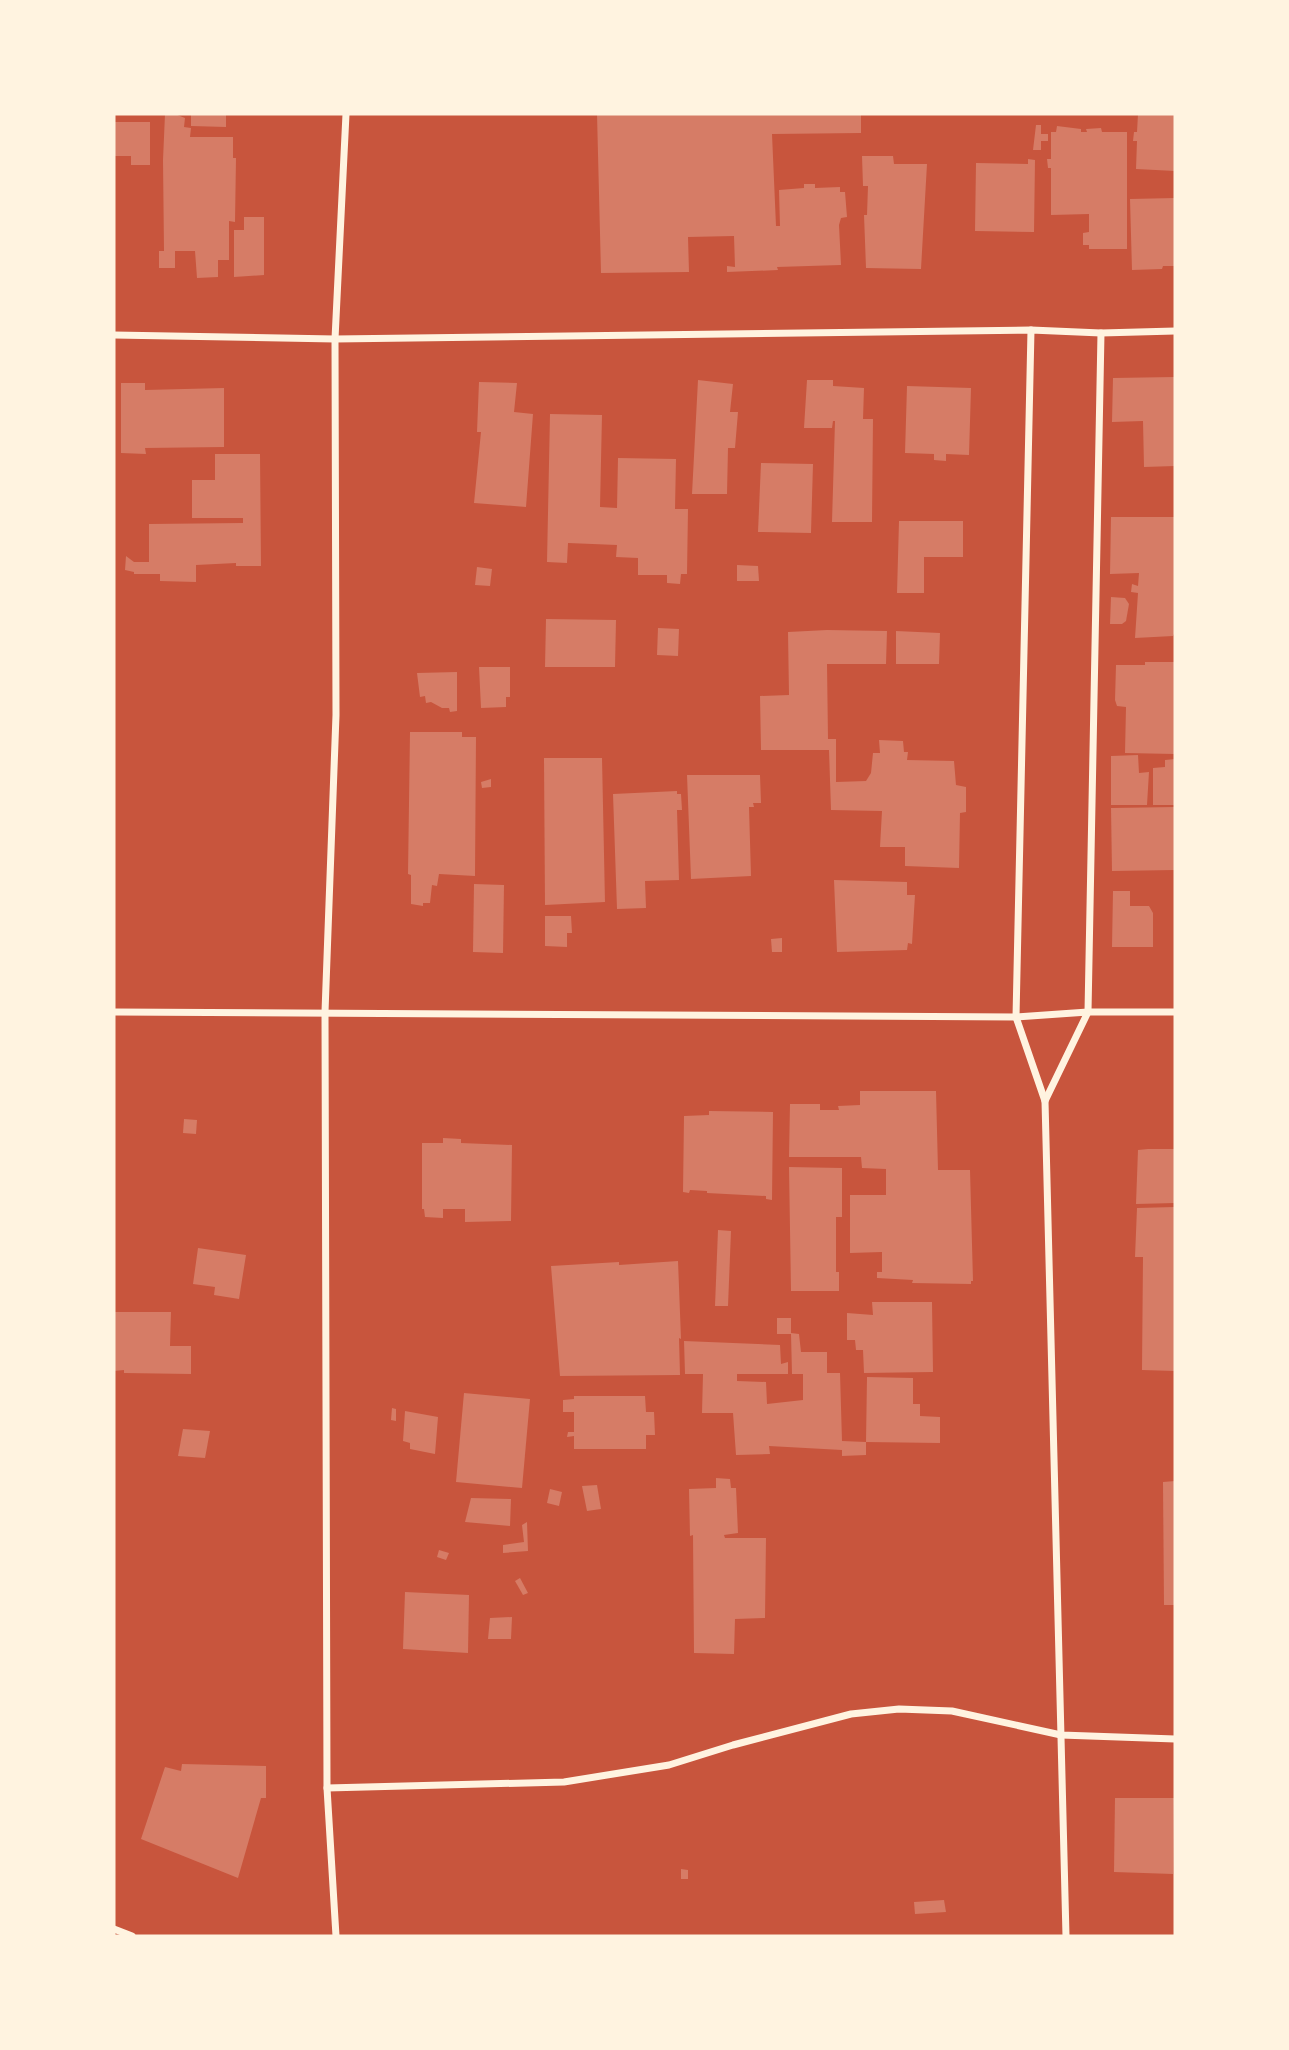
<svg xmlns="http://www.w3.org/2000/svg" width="1289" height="2050" font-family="'Sofia Sans Condensed',sans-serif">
	<rect width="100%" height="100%" fill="#c8553d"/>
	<g fill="#d67c66">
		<polygon points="165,114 175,114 185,118 184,127 191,128 190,137 233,137 233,158 236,158 235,222 229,221 229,260 218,260 218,277 197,278 195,251 175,251 175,268 159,268 159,251 164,251 163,160"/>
		<polygon points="191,114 226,114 226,127 191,126"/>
		<polygon points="597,114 861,114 861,133 772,134 776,226 780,226 779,190 804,188 804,184 815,184 815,188 840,187 840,192 845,192 847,217 841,218 839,225 841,265 777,267 778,270 727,272 727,266 735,267 734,236 688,237 689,272 601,273"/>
		<polygon points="1138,114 1175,114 1175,171 1136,169 1137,141 1133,141 1134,132 1137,132"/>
		<polygon points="114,122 150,122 150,165 131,165 131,156 114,156"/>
		<polygon points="1036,125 1041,125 1041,134 1048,134 1048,141 1041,141 1041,150 1033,150"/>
		<polygon points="1057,126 1081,129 1081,132 1087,132 1086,129 1101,128 1102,132 1127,132 1127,249 1089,249 1089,245 1083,245 1083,233 1089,232 1089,214 1051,215 1051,168 1048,168 1047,159 1051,159 1051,132 1056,132"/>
		<polygon points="862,156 893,156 894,164 927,164 921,269 866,268 864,215 867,215 868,186 863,186"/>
		<polygon points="1028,159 1035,160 1034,232 975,231 976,163 1028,164"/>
		<polygon points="1175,198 1175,266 1163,266 1162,269 1132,270 1130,199"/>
		<polygon points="244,217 264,217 264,275 234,277 234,230 244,230"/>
		<polygon points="1175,377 1175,466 1144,467 1143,421 1112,422 1113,378"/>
		<polygon points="698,380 733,384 730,412 738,412 735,448 728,448 727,494 692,494"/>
		<polygon points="807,380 833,380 833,386 864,388 863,419 873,419 872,522 832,522 835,421 833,421 832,428 804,428"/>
		<polygon points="479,382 517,383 514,412 533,414 526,507 474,503 481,432 477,432"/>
		<polygon points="121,383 145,383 145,390 224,388 224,447 145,448 146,454 121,453"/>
		<polygon points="907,386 971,388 969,455 946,454 946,461 934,460 934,454 905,453"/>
		<polygon points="550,414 602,415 600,507 617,508 618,458 676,459 675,509 688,509 687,574 681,574 680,584 667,583 667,575 638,575 638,558 616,557 617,545 568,543 567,563 547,562"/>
		<polygon points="215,454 260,454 261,566 236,566 236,563 196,565 196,582 160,581 160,574 134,574 134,572 125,570 126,556 134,562 149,562 149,524 243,523 243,518 192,518 192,480 215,480"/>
		<polygon points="761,463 813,464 811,533 758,532"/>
		<polygon points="1111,517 1175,517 1175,632 1173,636 1135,638 1138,593 1131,592 1132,584 1138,586 1139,573 1110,574"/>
		<polygon points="899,521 963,521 963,557 924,557 924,593 897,593"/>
		<polygon points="737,565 758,566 759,581 737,581"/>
		<polygon points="477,567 492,569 490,586 475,585"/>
		<polygon points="1111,597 1125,598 1129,604 1126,621 1122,624 1110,624"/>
		<polygon points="546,619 616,620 615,667 545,667"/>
		<polygon points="658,628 679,629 678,656 657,655"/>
		<polygon points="827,630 887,631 886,664 827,664 828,739 836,739 836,782 866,781 871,773 873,753 880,753 879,740 903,741 904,752 908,752 907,760 954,761 956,785 966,787 966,812 960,813 959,868 905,866 905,847 880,847 882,811 831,810 829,750 761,750 760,696 789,695 788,632"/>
		<polygon points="896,631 940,633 939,664 896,664"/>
		<polygon points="1145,662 1175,662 1175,754 1125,753 1126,707 1117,706 1115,700 1116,665 1145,665"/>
		<polygon points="479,667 510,667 510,697 506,697 506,707 481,708"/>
		<polygon points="457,672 457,711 450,712 449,708 442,708 431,702 426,703 425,696 420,697 417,673"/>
		<polygon points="410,732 462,732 462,737 476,737 475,876 439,874 437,886 432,885 430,903 423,903 423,906 411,904 411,875 408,874"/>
		<polygon points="1138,755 1139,773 1149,772 1147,805 1111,805 1111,756"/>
		<polygon points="544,758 602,758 605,902 545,905"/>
		<polygon points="1175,759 1175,805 1153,805 1153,768 1165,767 1165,760"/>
		<polygon points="687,775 760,775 761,803 753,803 754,807 749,807 751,876 691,879"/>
		<polygon points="491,779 491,787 482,788 481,782"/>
		<polygon points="677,791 677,794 681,794 682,810 677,810 679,880 645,881 646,908 617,909 613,794"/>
		<polygon points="1175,807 1175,870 1112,871 1111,808"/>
		<polygon points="834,880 907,882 907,895 915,895 912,944 908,943 907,950 837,952"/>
		<polygon points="474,884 504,885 503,953 473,952"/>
		<polygon points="1113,891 1130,891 1130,906 1149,906 1153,913 1153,947 1112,947"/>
		<polygon points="545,916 571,916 572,933 567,933 567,947 545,946"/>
		<polygon points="782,938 782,952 772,952 771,939"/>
		<polygon points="860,1091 936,1091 938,1170 970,1170 973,1281 971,1281 971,1284 912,1283 913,1280 877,1278 877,1272 882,1272 882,1252 850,1253 850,1195 886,1195 886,1169 862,1168 861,1157 789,1157 790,1104 820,1104 820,1110 839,1110 838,1106 860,1105"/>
		<polygon points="709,1111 773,1112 772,1200 766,1199 766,1196 707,1193 707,1191 690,1190 689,1193 683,1192 684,1116 709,1115"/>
		<polygon points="184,1119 197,1120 196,1134 183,1133"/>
		<polygon points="443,1138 461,1139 461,1143 512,1145 511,1221 465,1222 465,1209 443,1209 443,1218 425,1217 424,1209 422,1209 422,1143 443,1143"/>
		<polygon points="1148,1149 1175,1149 1175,1203 1136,1204 1138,1150"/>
		<polygon points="789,1167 842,1168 842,1217 836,1217 836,1272 839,1272 839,1291 791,1291"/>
		<polygon points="1175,1207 1175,1371 1142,1370 1143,1257 1135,1257 1137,1208"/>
		<polygon points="718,1230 731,1231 728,1306 715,1306"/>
		<polygon points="198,1248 246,1255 239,1299 214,1295 215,1287 193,1284"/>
		<polygon points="678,1261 681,1339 679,1338 680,1375 560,1376 551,1266 619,1262 619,1265"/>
		<polygon points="872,1302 932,1302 933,1372 864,1373 863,1350 856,1350 855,1340 847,1340 847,1313 873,1315"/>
		<polygon points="114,1312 171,1312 170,1346 191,1346 191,1374 124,1373 124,1370 114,1371"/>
		<polygon points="777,1318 791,1318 791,1333 799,1334 801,1352 827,1352 827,1373 840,1373 842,1441 866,1442 866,1455 842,1456 842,1450 769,1446 770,1454 736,1455 733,1413 702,1413 703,1374 685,1374 684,1341 780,1345 781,1364 788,1362 788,1374 737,1374 737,1381 766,1382 767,1404 803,1400 803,1374 792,1374 791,1334 777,1334"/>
		<polygon points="867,1377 913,1378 913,1404 920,1404 920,1416 940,1417 940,1443 866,1442"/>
		<polygon points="464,1393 530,1399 522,1488 456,1482"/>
		<polygon points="574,1396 645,1396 646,1412 654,1412 655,1435 646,1435 646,1449 574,1449 574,1436 567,1437 568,1432 574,1432 574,1412 563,1412 563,1400 574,1399"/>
		<polygon points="392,1408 396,1409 396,1421 391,1420"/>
		<polygon points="405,1411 438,1417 435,1454 410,1449 410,1443 403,1441"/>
		<polygon points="183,1429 210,1431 205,1458 178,1456"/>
		<polygon points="716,1478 730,1479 731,1488 736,1488 738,1533 724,1535 725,1538 766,1538 765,1618 735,1619 734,1654 694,1653 693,1535 690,1536 689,1489 716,1488"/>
		<polygon points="1175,1481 1175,1605 1164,1605 1163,1482"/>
		<polygon points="597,1485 601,1509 587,1511 582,1486"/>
		<polygon points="550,1489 562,1492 559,1506 547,1503"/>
		<polygon points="471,1498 511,1499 510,1526 465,1522"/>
		<polygon points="527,1522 528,1551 503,1553 503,1545 524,1542 522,1525"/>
		<polygon points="439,1550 449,1553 446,1560 437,1557"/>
		<polygon points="520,1578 528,1593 523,1595 515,1581"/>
		<polygon points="405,1592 469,1595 468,1653 403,1649"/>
		<polygon points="512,1617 511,1639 488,1639 490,1618"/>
		<polygon points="182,1764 266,1766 266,1798 261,1798 238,1878 141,1839 165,1767 181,1771"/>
		<polygon points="1115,1798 1174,1798 1173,1874 1114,1872"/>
		<polygon points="681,1869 688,1870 688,1879 681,1879"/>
		<polygon points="944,1900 946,1912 915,1914 914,1902"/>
	</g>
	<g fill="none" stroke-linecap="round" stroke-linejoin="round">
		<g stroke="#fff3e0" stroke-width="7">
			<polyline points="1031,330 1016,1017 1045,1101 1066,1936"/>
			<polyline points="114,335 335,339 1031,330 1101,333 1175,331"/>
			<polyline points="114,1012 1016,1017 1088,1012 1175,1012"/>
			<polyline points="1045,1101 1088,1012 1101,333"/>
			<polyline points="327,1788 564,1782 669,1765 733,1745 851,1714 899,1709 952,1711 1061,1735 1175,1739"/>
			<polyline points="114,1929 132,1936"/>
			<polyline points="336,1936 327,1788 325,1012 336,715 335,339 346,114"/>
		</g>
	</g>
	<rect width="1289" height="2050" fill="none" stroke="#fff3e0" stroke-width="231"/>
</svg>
